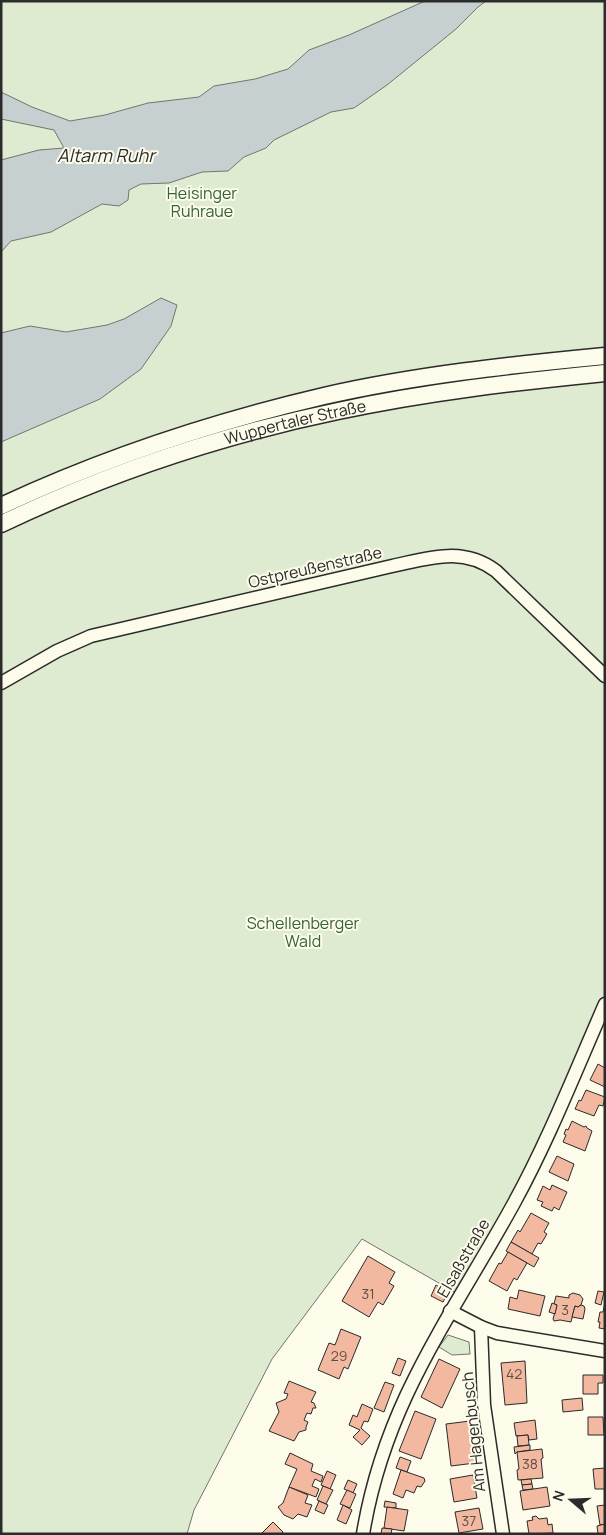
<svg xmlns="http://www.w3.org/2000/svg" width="606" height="1535" font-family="Manrope,sans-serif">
	<rect width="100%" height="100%" fill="#fdfbea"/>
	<g fill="#deebd1" stroke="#74746e">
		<polygon points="1,1 605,1 605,998 542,1142 458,1294 362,1239 272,1359 194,1510 187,1534 1,1534"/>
		<polygon points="448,1335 469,1342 470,1354 452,1355 439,1347"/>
	</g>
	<g fill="#c7d0d0" stroke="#74746e">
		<polygon points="425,1 486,1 478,7 456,29 387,85 354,108 331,112 274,140 266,148 244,157 228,171 202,172 169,183 141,184 129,190 128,200 119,206 102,204 51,232 11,241 1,252 1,160 39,150 64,148 54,130 1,119 1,92 32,107 70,121 105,115 148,103 199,97 214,86 255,79 288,69 309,50 349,35"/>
		<polygon points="161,298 177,305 171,326 141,369 100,399 1,442 1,333 30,326 66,332 107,325 124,319"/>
	</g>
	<g fill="#f2b8a0" stroke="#2b2b2b">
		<polygon points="598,1064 605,1068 605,1087 590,1080"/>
		<polygon points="586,1090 605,1097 603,1106 599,1105 594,1116 575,1109 579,1100 581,1101"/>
		<polygon points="572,1121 584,1127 586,1126 587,1128 592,1131 585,1151 563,1142 566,1135 564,1134 566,1129 568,1130"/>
		<polygon points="557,1156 574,1164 568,1181 549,1172"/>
		<polygon points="552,1185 567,1192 559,1210 554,1207 552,1211 541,1206 543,1202 537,1200 543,1186 550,1190"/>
		<polygon points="531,1213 549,1223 544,1232 547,1234 541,1244 538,1243 532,1254 511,1242 518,1230 520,1232"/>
		<polygon points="511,1242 539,1258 534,1267 506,1251"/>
		<polygon points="508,1252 527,1263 517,1280 514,1278 507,1291 489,1281 499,1263 501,1264"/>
		<polygon points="368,1256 395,1272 389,1283 394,1286 383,1305 378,1302 369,1317 342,1301"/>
		<polygon points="436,1285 448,1292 443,1302 431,1296"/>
		<polygon points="519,1290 545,1296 540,1316 508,1309 510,1297 517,1299"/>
		<polygon points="598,1291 604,1292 601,1305 595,1303"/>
		<polygon points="573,1293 580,1295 583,1299 581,1305 578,1307 575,1306 571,1322 560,1320 554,1321 553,1319 557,1305 554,1304 556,1296 569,1298 569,1295"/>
		<polygon points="605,1302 605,1329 599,1328 600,1322 598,1322 600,1312 603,1312"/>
		<polygon points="552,1303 557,1305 555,1314 549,1312"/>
		<polygon points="581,1305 584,1306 585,1309 583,1319 572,1317 575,1306 578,1307"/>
		<polygon points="341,1329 361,1337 348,1369 344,1367 339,1379 318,1370 329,1343 335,1345"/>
		<polygon points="398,1358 406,1361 400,1376 392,1373"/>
		<polygon points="439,1359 460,1369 442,1408 421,1397"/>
		<polygon points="525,1361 527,1403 505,1405 501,1363"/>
		<polygon points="583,1375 603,1375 603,1383 598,1383 598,1394 583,1394"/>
		<polygon points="289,1381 316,1392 311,1402 314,1403 316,1408 313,1408 311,1414 307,1413 304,1420 308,1422 306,1427 306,1430 299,1432 294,1441 269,1431 279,1412 276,1403 286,1399 288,1394 284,1393"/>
		<polygon points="385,1382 394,1385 384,1412 374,1408"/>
		<polygon points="582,1398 583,1410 563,1412 562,1400"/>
		<polygon points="362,1404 373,1409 368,1422 364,1421 361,1428 370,1436 362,1445 353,1437 360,1430 349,1425 353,1415 357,1417"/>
		<polygon points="415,1411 436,1419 421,1459 399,1451"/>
		<polygon points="588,1417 603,1417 604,1435 588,1435"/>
		<polygon points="535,1420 537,1439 529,1440 528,1435 516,1436 514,1423"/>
		<polygon points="470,1421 475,1463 451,1466 446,1424"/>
		<polygon points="528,1435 529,1445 518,1446 517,1436"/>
		<polygon points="530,1445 530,1450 517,1452 515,1454 514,1447"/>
		<polygon points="542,1449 543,1458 541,1459 543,1478 518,1480 517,1470 519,1469 517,1452"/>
		<polygon points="290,1453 313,1464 311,1471 323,1476 321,1482 315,1479 312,1486 319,1489 316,1497 289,1487 297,1469 285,1464"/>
		<polygon points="400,1457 411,1461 407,1472 396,1468"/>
		<polygon points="605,1468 605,1489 595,1489 593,1469"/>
		<polygon points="401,1470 424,1478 425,1481 421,1487 417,1486 414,1493 406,1490 403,1498 393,1494"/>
		<polygon points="327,1471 336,1475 330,1489 321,1485"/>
		<polygon points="473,1475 477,1498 454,1502 450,1479"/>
		<polygon points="531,1479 532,1484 522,1485 521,1480"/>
		<polygon points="348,1480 357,1484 353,1493 344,1489"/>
		<polygon points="532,1484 533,1489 523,1490 522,1485"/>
		<polygon points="323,1486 333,1490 326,1504 317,1500"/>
		<polygon points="289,1487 308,1495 305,1503 312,1505 307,1517 298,1514 293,1519 284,1515 278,1507 283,1503"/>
		<polygon points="547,1487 550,1506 523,1510 520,1491"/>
		<polygon points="347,1490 356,1494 350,1508 340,1504"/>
		<polygon points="319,1501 328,1505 324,1514 315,1510"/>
		<polygon points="385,1501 396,1503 396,1508 384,1507"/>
		<polygon points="343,1505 352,1510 346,1524 337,1520"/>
		<polygon points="605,1505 605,1524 600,1525 597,1506"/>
		<polygon points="387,1507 408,1510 404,1531 384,1528"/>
		<polygon points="479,1508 483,1529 459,1533 455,1512"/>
		<polygon points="536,1516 539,1519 547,1518 548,1525 552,1524 553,1533 529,1534 527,1521 533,1520 532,1517"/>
		<polygon points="273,1522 283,1532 282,1534 261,1534"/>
		<polygon points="605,1524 605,1534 598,1534 597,1526"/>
		<polygon points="382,1528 392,1529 391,1534 381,1534"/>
	</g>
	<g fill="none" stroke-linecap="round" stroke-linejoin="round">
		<defs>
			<g id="minor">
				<path d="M 1,683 L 57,651 L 91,636 L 392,566 C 430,558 463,546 496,571 L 605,676"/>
				<polyline points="450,1311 481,1327 497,1333 605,1351"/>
				<polyline points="481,1327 484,1405 503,1534"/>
				<path d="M 363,1534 C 371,1485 386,1439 407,1394 C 438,1328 479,1267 514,1203 C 549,1139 576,1070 605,1004"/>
			</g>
			<g id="major">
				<path d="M 1,506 C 104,458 213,422 324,396 C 416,375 511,365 605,356"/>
				<path id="s1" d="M 1,524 C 108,473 222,435 338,411 C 426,392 515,382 605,373"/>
			</g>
		</defs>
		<use href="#minor" stroke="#2b2b2b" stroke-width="15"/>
		<use href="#major" stroke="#2b2b2b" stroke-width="19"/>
		<use href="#minor" stroke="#fdfbea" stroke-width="12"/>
		<use href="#major" stroke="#fdfbea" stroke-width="16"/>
	</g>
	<g text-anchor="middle" stroke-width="4" stroke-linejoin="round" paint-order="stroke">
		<g font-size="14" fill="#5d4e48">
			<text x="368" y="1299">31</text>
			<text x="565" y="1315">3</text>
			<text x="339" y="1361">29</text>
			<text x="514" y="1379">42</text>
			<text x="530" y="1469">38</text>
			<text x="469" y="1526">37</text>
		</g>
		<g font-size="16" fill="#34623c" stroke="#fdfbea">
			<text x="202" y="199">Heisinger<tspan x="202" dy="18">Ruhraue</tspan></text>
			<text x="303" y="929">Schellenberger<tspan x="303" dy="18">Wald</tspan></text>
		</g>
		<g font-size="16" fill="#2b2b2b" stroke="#fdfbea">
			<text dy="6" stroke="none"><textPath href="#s1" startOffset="312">Wuppertaler Straße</textPath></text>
			<text transform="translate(315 567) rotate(-13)" y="6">Ostpreußenstraße</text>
			<text transform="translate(463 1258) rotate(-60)" y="6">Elsaßstraße</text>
			<text transform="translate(473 1432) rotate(-96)" y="6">Am Hagenbusch</text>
		</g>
		<g font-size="18" font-style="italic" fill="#2b2b2b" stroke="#fdfbea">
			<text x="106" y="162">Altarm Ruhr</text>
		</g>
	</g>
	<rect width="606" height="1535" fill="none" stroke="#2b2b2b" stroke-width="5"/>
	<g transform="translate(571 1500) rotate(289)" stroke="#fdfbea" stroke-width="4" paint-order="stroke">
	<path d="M0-4L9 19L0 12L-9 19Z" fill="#2b2b2b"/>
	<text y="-8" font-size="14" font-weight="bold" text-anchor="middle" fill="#2b2b2b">N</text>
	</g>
</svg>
